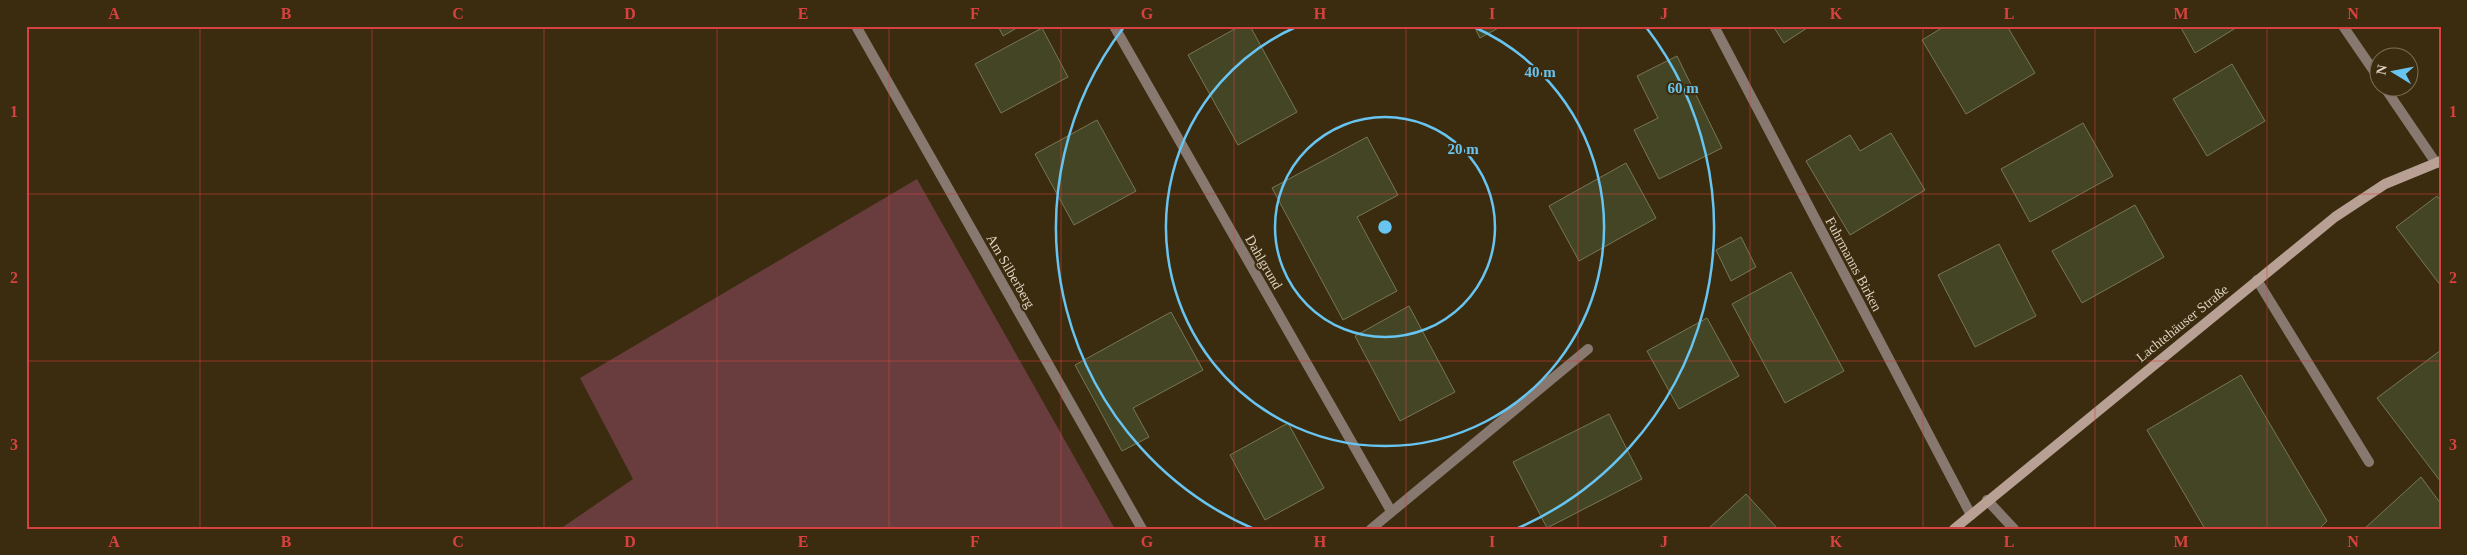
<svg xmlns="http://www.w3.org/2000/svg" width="2467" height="555" font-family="Georgia,serif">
	<rect width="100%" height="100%" fill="#3c2c0f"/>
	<polygon fill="#693d3e" points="917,179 1115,529 560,529 633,479 580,378"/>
	<g fill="#444525" stroke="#767756">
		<polygon points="998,26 1020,26 1003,36"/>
		<polygon points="1240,26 1250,26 1297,112 1238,145 1188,55"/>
		<polygon points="1474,26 1502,26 1480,38"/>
		<polygon points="1773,26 1810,26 1784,43"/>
		<polygon points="1945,26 2007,26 2035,73 1966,114 1922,40"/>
		<polygon points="2180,26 2239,26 2195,53"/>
		<polygon points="1042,28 1068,77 1001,113 975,64"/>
		<polygon points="1677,56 1722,148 1659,179 1634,130 1658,118 1637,76"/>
		<polygon points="2232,64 2265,121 2207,156 2173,99"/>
		<polygon points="1097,120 1136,191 1074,225 1035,154"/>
		<polygon points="2083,123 2113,176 2030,222 2001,169"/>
		<polygon points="1891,133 1925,190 1850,235 1806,161 1850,135 1860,151"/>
		<polygon points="1367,137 1398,195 1357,217 1397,291 1343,320 1272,188"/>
		<polygon points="1626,163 1656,218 1579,261 1549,206"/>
		<polygon points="2437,196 2441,201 2441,286 2396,227"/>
		<polygon points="2135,205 2164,257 2082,303 2052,251"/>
		<polygon points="1741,237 1756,267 1731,281 1716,250"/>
		<polygon points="1999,244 2036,316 1975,347 1938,275"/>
		<polygon points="1791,272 1844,371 1785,403 1732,304"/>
		<polygon points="1409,306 1455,392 1400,421 1355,336"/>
		<polygon points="1171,312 1203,370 1133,408 1149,437 1122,451 1075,365"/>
		<polygon points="1707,318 1739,376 1679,409 1647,351"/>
		<polygon points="2441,350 2441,482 2377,398"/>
		<polygon points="2241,375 2327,521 2319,529 2205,529 2147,430"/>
		<polygon points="1609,414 1642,479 1547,528 1513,462"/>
		<polygon points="1288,423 1324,488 1265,520 1230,455"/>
		<polygon points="2421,477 2441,504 2441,529 2364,529"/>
		<polygon points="1746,494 1778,529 1708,529"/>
	</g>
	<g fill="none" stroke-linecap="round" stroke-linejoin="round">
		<g stroke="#877870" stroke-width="10">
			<polyline points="2257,280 2369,462"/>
			<polyline points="1987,500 2014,529"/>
		</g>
		<g stroke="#877870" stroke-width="10">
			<polyline points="856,26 1142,529"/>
			<polyline points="1114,26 1391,511"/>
			<polyline points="1714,26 1971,515"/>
			<polyline points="2343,26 2380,80"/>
			<polyline points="2385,88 2436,163"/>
			<polyline points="1371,529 1588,349"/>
		</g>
		<polyline stroke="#b8a094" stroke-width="10" points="1954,529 2335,217 2385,184 2441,161"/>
	</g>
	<path fill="none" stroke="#d7413f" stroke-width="1" stroke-opacity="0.55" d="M 200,26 L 200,529M 372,26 L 372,529M 544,26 L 544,529M 717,26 L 717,529M 889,26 L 889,529M 1061,26 L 1061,529M 1234,26 L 1234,529M 1406,26 L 1406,529M 1578,26 L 1578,529M 1750,26 L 1750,529M 1923,26 L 1923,529M 2095,26 L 2095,529M 2267,26 L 2267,529M 26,194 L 2441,194M 26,361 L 2441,361"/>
	<g fill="none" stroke="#68c4f0" stroke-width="2.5">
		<circle cx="1385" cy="227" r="110"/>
		<path d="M1474 27A219 219 0 1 1 1296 27"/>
		<path d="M1254 529A329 329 0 0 1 1124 27M1646 27A329 329 0 0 1 1516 529"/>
	</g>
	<g text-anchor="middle" stroke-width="4.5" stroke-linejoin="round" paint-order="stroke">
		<g font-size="14" fill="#dcd1c1" stroke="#3c2c0f">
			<text transform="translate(1264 262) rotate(60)" y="5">Dahlgrund</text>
			<text transform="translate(1854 264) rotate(62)" y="5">Fuhrmanns Birken</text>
			<text transform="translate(1011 271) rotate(60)" y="5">Am Silberberg</text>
			<text transform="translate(2182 323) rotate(-39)" y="5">Lachtehäuser Straße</text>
		</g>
	</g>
	<circle cx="1385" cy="227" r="8" fill="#68c4f0" stroke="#3c2c0f" stroke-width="2.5"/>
	<g font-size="15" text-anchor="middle" font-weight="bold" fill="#68c4f0" stroke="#3c2c0f" stroke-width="4.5" stroke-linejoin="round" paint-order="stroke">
		<text x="1540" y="77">40 m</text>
		<text x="1683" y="93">60 m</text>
		<text x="1463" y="154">20 m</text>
	</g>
	<rect width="2467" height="555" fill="none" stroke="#3c2c0f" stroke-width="55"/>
	<g transform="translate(2394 72) rotate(280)"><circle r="24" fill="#3c2c0f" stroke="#7c6e56"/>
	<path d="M0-4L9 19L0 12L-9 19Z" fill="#68c4f0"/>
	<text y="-8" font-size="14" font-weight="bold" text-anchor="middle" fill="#dcd1c1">N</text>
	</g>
	<rect x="28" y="28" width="2412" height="500" fill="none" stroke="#d7413f" stroke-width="2"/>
	<g font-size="16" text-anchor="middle" font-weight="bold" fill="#d7413f">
		<text x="114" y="19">A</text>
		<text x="286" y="19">B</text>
		<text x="458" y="19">C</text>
		<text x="630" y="19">D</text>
		<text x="803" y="19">E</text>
		<text x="975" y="19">F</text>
		<text x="1147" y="19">G</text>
		<text x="1320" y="19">H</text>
		<text x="1492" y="19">I</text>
		<text x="1664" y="19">J</text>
		<text x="1836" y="19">K</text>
		<text x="2009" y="19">L</text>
		<text x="2181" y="19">M</text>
		<text x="2353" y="19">N</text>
		<text x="14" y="117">1</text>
		<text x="2453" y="117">1</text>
		<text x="14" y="283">2</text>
		<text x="2453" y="283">2</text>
		<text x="14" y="450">3</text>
		<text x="2453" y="450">3</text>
		<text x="114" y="547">A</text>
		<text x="286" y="547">B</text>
		<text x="458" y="547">C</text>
		<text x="630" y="547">D</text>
		<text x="803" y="547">E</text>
		<text x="975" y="547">F</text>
		<text x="1147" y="547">G</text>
		<text x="1320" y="547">H</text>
		<text x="1492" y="547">I</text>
		<text x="1664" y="547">J</text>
		<text x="1836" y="547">K</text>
		<text x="2009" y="547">L</text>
		<text x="2181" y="547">M</text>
		<text x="2353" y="547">N</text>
	</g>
</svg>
